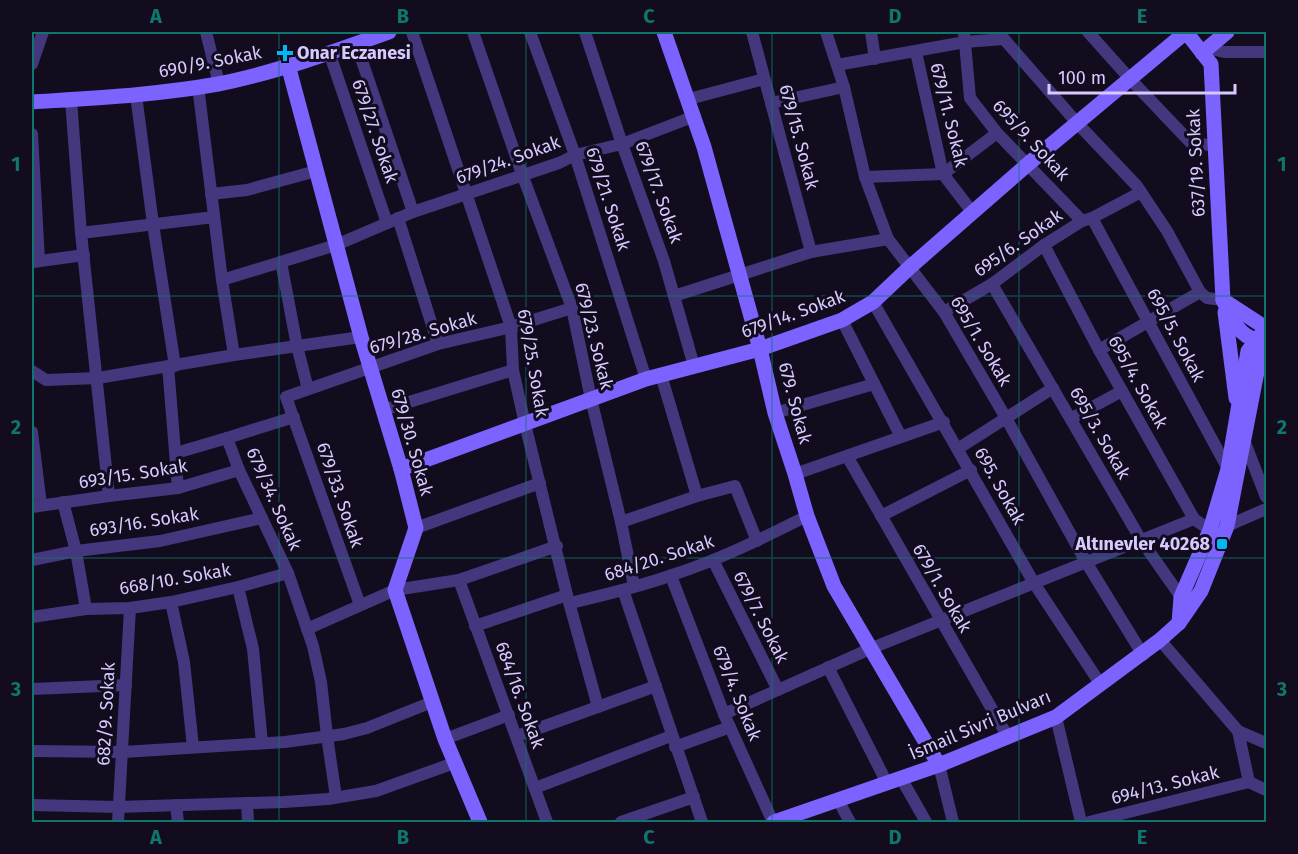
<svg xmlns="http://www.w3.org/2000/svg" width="1298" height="854" font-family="'Fira Sans',sans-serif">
	<rect width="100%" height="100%" fill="#120c1e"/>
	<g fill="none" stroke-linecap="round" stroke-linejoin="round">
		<g stroke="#44377d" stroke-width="12">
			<polyline points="206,32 219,84"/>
			<polyline points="412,32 511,327 513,370 525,424 567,595 598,707"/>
			<polyline points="473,32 522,174 572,308 591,399 621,522 634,586"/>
			<polyline points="530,32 575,155 646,379"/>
			<polyline points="585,32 622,144 664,261 694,366"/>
			<polyline points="752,32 811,252"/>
			<polyline points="826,32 844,87 865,177 888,239 944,312 1006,418 1086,562 1143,655"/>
			<polyline points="871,32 875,59"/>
			<polyline points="964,32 970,98 997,133 1082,221 1092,218 1141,192"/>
			<polyline points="1088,32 1131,80 1192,144 1214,145"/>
			<polyline points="356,43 413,212"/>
			<polyline points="1208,48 1224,52 1266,52"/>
			<polyline points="329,52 387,223"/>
			<polyline points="916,52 943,174 973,213"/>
			<polyline points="32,64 43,32"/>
			<polyline points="837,65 965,42 1004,39 1078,124 1137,186 1167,231 1200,292 1207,298 1223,300"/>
			<polyline points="198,86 222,280 234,355"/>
			<polyline points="136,95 153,224 175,366"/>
			<polyline points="689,99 764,79"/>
			<polyline points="71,100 81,233 109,496"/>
			<polyline points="771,103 844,87"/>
			<polyline points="32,134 39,260"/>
			<polyline points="865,177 943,174 997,133"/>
			<polyline points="211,194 247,190 316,171"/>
			<polyline points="398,218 438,344"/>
			<polyline points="1092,218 1228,469"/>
			<polyline points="81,233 214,217"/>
			<polyline points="1044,245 1099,350 1194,519 1210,530"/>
			<polyline points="33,262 84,255"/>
			<polyline points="281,262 297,346 308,389"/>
			<polyline points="222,280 336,245 413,212 559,163 575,155 622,144 695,116"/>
			<polyline points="992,284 1141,540 1181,597"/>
			<polyline points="674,296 811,252 888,239"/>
			<polyline points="873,302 1034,583 1101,685"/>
			<polyline points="944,312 992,284 1044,245 1082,221"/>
			<polyline points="842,320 901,437"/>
			<polyline points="1099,350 1200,292"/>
			<polyline points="168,366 178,488"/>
			<polyline points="32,371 46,380 98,378 234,355 361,337"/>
			<polyline points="661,375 697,496"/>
			<polyline points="383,410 513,370"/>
			<polyline points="775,413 874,384"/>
			<polyline points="294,417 227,438 239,470 288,573 313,646 321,682 327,736 336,797"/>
			<polyline points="1072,418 1122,391"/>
			<polyline points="32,432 41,505"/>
			<polyline points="1244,440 1266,497"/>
			<polyline points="959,448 1053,388"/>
			<polyline points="176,453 227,438"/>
			<polyline points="847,456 1008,737"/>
			<polyline points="795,474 944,422"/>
			<polyline points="63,502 76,551 86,609"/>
			<polyline points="32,507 109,496 178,488 239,470"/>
			<polyline points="881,516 971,470"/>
			<polyline points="621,522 697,496 735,486 757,541"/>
			<polyline points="1227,526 1266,509"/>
			<polyline points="416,528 540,483"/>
			<polyline points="32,560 76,551 160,541 262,518"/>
			<polyline points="713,560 778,690"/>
			<polyline points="671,576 724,714 773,822"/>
			<polyline points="459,580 547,822"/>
			<polyline points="238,587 253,649 262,743"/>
			<polyline points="623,590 702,822"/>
			<polyline points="171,602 184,662 193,747"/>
			<path d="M 570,603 C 604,595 639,587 672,575 C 719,560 763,538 807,516"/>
			<polyline points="360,605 286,397 438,344 511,327 572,308"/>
			<polyline points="32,617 86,609 130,608 171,602 238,587 288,573"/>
			<polyline points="475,626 567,595"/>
			<polyline points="307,629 395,590 459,580 557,546"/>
			<polyline points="1160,640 1238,731 1266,743"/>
			<polyline points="828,667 887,783"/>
			<polyline points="32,689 126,685"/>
			<polyline points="724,714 872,648 1194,519"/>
			<polyline points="1056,717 1081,822"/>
			<polyline points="1238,731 1249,782 1266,790"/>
			<polyline points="517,736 656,686"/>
			<polyline points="445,739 509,715"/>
			<polyline points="675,747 730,727"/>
			<polyline points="32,751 123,752 285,742 344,734 367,728 432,702"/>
			<polyline points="939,765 953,822"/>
			<polyline points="901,778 926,822"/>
			<polyline points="535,788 671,736"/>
			<polyline points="838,800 850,822"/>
			<polyline points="247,803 248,822"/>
			<polyline points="32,805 118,807 284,802 328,799 376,791 454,763"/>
			<polyline points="176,805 178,822"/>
			<polyline points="118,822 130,608"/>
			<polyline points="621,822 694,797"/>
			<polyline points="1089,822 1249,782"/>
		</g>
		<g stroke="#7c62fe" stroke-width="15">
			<polyline points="664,32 704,147 760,349 775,413 795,474 807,516 834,586 939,765"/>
			<path d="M 1186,32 L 1211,64 L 1223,300 C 1234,321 1239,341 1266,341"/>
			<polyline points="1202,53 1227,32"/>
			<polyline points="288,65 361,337 401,469 416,528 395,590 445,739 480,822"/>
			<path d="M 32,102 C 94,98 157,95 218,84 C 274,73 336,51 389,32"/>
			<polyline points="1223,300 1266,328"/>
			<polyline points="1225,312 1236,398"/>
			<polyline points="401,469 646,379 760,349 842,320 873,302 910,267 1028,164 1186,32"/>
			<polyline points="1179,623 1181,597 1210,530 1228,469 1248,351 1266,328"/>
			<polyline points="774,822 939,765 1056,717 1160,640 1179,623 1201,591 1227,526 1260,356 1266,346"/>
		</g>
	</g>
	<path fill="none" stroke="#0f766e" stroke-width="1.5" stroke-opacity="0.55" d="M 279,32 L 279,822M 526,32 L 526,822M 772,32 L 772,822M 1019,32 L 1019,822M 32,296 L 1266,296M 32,558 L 1266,558"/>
	<g fill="#01b8f3" stroke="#120c1e" stroke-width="2">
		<path d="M282 44h6v6h6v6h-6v6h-6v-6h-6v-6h6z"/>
		<rect x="1216" y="538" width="12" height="12" rx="3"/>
	</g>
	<g text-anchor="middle" stroke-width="6" stroke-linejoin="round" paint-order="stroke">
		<g font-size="18" font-weight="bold" fill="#d8caff" stroke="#120c1e" text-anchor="start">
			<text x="297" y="59">Onar Eczanesi</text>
			<text x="1210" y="550" text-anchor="end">Altınevler 40268</text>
		</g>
		<g font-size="18" fill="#d8caff" stroke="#120c1e">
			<text transform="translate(210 62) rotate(-11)" y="6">690/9. Sokak</text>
			<text transform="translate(949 115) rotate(76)" y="6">679/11. Sokak</text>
			<text transform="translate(375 131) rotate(71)" y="6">679/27. Sokak</text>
			<text transform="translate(799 137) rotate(75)" y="6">679/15. Sokak</text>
			<text transform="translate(1031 140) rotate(47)" y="6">695/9. Sokak</text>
			<text transform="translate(508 160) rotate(-20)" y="6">679/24. Sokak</text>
			<text transform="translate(1196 163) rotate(-93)" y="6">637/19. Sokak</text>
			<text transform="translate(659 192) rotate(70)" y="6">679/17. Sokak</text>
			<text transform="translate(608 199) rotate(72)" y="6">679/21. Sokak</text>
			<text transform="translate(1018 243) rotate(-35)" y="6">695/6. Sokak</text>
			<text transform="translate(793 314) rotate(-20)" y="6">679/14. Sokak</text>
			<text transform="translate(423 333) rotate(-16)" y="6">679/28. Sokak</text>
			<text transform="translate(1176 335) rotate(62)" y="6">695/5. Sokak</text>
			<text transform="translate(594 336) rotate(76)" y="6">679/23. Sokak</text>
			<text transform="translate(981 341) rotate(59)" y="6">695/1. Sokak</text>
			<text transform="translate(533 363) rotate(80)" y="6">679/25. Sokak</text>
			<text transform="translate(1138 382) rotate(61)" y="6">695/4. Sokak</text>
			<text transform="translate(795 403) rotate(75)" y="6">679. Sokak</text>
			<text transform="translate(1100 433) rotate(60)" y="6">695/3. Sokak</text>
			<text transform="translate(412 442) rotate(74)" y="6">679/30. Sokak</text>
			<text transform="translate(133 474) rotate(-9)" y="6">693/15. Sokak</text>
			<text transform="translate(1000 486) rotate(61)" y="6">695. Sokak</text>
			<text transform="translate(340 495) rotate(71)" y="6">679/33. Sokak</text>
			<text transform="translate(274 499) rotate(66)" y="6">679/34. Sokak</text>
			<text transform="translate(144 522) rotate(-9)" y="6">693/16. Sokak</text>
			<text transform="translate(659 558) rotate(-18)" y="6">684/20. Sokak</text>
			<text transform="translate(175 579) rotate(-10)" y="6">668/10. Sokak</text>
			<text transform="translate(942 588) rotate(60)" y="6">679/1. Sokak</text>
			<text transform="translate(761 617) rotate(63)" y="6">679/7. Sokak</text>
			<text transform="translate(737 693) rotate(68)" y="6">679/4. Sokak</text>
			<text transform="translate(520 695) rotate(70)" y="6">684/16. Sokak</text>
			<text transform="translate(106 714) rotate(-87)" y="6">682/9. Sokak</text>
			<text transform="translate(980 725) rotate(-23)" y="6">İsmail Sivri Bulvarı</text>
			<text transform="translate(1165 785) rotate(-14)" y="6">694/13. Sokak</text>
		</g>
	</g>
	<rect width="1298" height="854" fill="none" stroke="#120c1e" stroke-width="66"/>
	<path d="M1049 84v9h186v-9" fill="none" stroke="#d8caff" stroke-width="3"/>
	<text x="1058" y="84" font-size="18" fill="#d8caff" stroke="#120c1e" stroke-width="4.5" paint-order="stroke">100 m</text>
	<rect x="33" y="33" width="1232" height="788" fill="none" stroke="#0f766e" stroke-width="2"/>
	<g font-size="20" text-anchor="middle" font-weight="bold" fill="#0f766e">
		<text x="156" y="23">A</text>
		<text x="403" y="23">B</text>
		<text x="649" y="23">C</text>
		<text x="895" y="23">D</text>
		<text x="1142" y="23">E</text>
		<text x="16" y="171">1</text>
		<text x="1282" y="171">1</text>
		<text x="16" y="434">2</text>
		<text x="1282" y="434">2</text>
		<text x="16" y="696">3</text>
		<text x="1282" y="696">3</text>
		<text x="156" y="844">A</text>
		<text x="403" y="844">B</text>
		<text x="649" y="844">C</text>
		<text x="895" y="844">D</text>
		<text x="1142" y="844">E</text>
	</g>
</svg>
